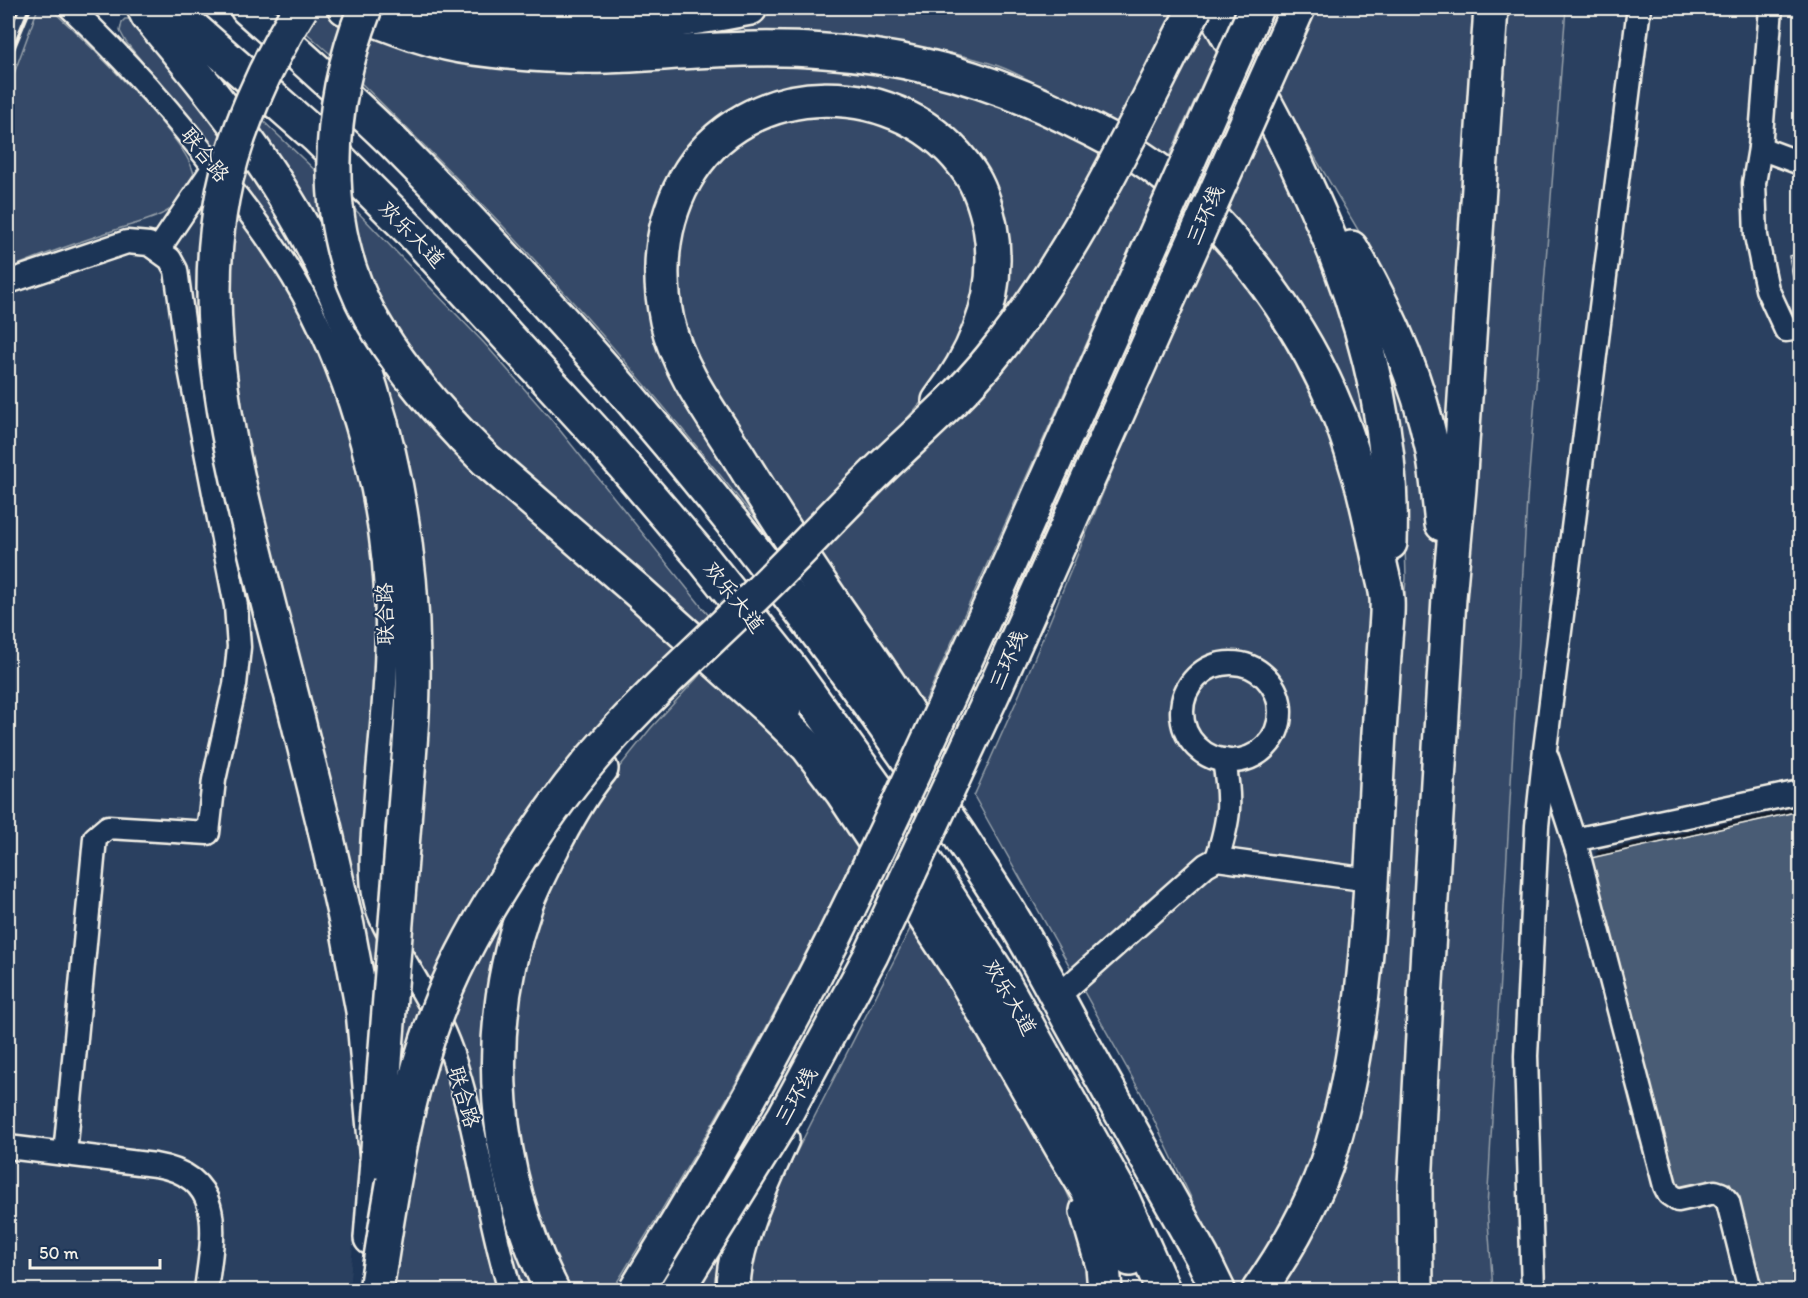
<svg xmlns="http://www.w3.org/2000/svg" width="1808" height="1298" font-family="Itim,'LXGW WenKai TC',sans-serif">
	<defs>
		<filter id="shadow"><feDropShadow dx="5.5" dy="-5.5" stdDeviation="1.5" flood-color="#0009"/></filter>
	</defs>
	<rect width="100%" height="100%" fill="#1d3557"/>
	<filter id="ink" filterUnits="userSpaceOnUse"><feTurbulence type="fractalNoise" baseFrequency=".0167" numOctaves="2"/><feDisplacementMap in="SourceGraphic" scale="12" xChannelSelector="R" yChannelSelector="G"/><feConvolveMatrix kernelMatrix="1 2 1 2 8 2 1 2 1" color-interpolation-filters="sRGB"/></filter>
	<g filter="url(#ink)">
		<g fill="#2a4060">
			<polygon points="8,8 38,8 8,90"/>
			<polygon points="1566,8 1800,8 1796,118 1800,120 1800,1290 1493,1290 1487,1208 1527,499"/>
			<polygon points="194,174 206,205 348,1003 355,1108 357,1199 349,1290 8,1290 8,269 194,180"/>
		</g>
		<g fill="#354a67" stroke="#949ea8" stroke-width="1.5">
			<path d="M 38,8 L 50,8 C 77,33 194,144 194,177 C 194,184 183,198 178,203 C 161,219 136,223 115,230 C 79,242 43,254 8,269 L 8,90 Z"/>
			<polygon points="317,8 324,8 348,18 336,59 302,29"/>
			<polygon points="468,8 653,8 556,15"/>
			<path d="M 805,8 L 1181,8 L 1118,130 C 1081,109 1045,86 1006,69 C 987,61 965,56 945,52 C 866,34 785,34 705,31 L 704,25 Z"/>
			<polygon points="1312,8 1485,8 1446,447 1370,250 1275,90"/>
			<polygon points="1500,8 1566,8 1527,499 1487,1208 1493,1290 1430,1290 1433,1094"/>
			<polygon points="1203,12 1223,38 1167,161 1138,143"/>
			<polygon points="125,19 131,19 229,133 221,159 126,42 120,31 122,22"/>
			<path d="M 369,27 L 828,58 L 962,85 L 1108,152 L 995,335 L 1002,293 L 936,124 L 749,103 L 650,265 L 780,549 C 708,460 637,372 560,288 C 494,214 424,145 354,76 Z"/>
			<polygon points="866,114 940,153 970,203 982,264 974,314 931,391 904,422 799,529 684,340 672,245 709,162 779,116"/>
			<polygon points="1263,115 1360,358 1379,497 1222,211"/>
			<polygon points="260,118 323,178 353,300 685,644 434,987 409,949 417,536 254,131"/>
			<polygon points="246,156 303,255 297,260 240,179"/>
			<polygon points="1129,163 1159,183 923,706 909,691 817,556"/>
			<polygon points="347,201 484,343 550,418 710,617 698,631 520,474 424,374 371,288"/>
			<polygon points="233,206 290,291 327,368 359,466 369,529 375,588 377,650 364,799 366,891 384,946 378,1024 240,433 226,294"/>
			<polygon points="1212,230 1316,388 1369,564 1371,640 1358,881 1335,1081 1305,1179 1259,1266 1241,1290 1235,1290 1142,1095 974,796 1020,693"/>
			<polygon points="1366,295 1404,376 1436,534 1437,595 1404,1290 1273,1290 1312,1226 1392,758 1406,578 1404,511"/>
			<path d="M 708,666 L 777,737 L 862,839 C 788,995 704,1145 612,1290 L 563,1290 L 518,1156 L 512,998 L 542,891 L 609,780 L 651,728 Z"/>
			<polygon points="522,868 494,980 543,1290 523,1290 494,1190 467,1070 449,1013"/>
			<polygon points="914,921 1066,1190 1080,1222 1094,1290 746,1290 748,1267 766,1212"/>
			<polygon points="405,976 425,1012 395,1091"/>
			<polygon points="438,1044 468,1149 501,1290 388,1290 394,1242"/>
			<polygon points="726,1236 720,1290 692,1290"/>
		</g>
		<g fill="#485b74" stroke="#f4f1e8" stroke-width="1.5" filter="url(#shadow)">
			<polygon points="1800,254 1800,304 1798,305 1789,256"/>
			<polygon points="1800,811 1800,1290 1759,1290 1730,1183 1676,1193 1591,858"/>
		</g>
		<g fill="none" stroke-linecap="round" stroke-linejoin="round">
			<defs>
				<g id="minor">
					<path d="M 71,8 C 126,60 175,115 221,176 C 255,219 287,262 312,311 C 359,404 387,520 387,624 C 387,681 381,737 376,794 C 374,825 368,869 375,899 C 379,920 392,939 402,956 C 420,987 439,1017 451,1051 C 478,1129 486,1211 510,1290"/>
					<polyline points="1771,8 1760,148 1754,183 1756,236 1767,289 1786,330 1800,328"/>
					<polyline points="1760,148 1800,163"/>
					<polyline points="158,250 214,167"/>
					<polyline points="8,282 127,242 149,244 170,259 176,270 189,364 236,606 239,647 235,685 214,780 208,833 108,827 95,838 65,1154"/>
					<circle cx="1231" cy="712" r="49"/>
					<polyline points="1547,757 1578,853 1665,1186 1669,1194 1678,1200 1715,1192 1721,1194 1728,1202 1750,1290"/>
					<polyline points="1574,840 1800,792"/>
					<path d="M 1217,859 C 1230,817 1231,803 1224,760"/>
					<polyline points="1057,997 1206,865 1217,859 1370,880"/>
					<path d="M 8,1147 L 155,1165 C 228,1177 213,1236 206,1290"/>
					<polyline points="1533,1290 1526,1056 1537,826 1545,749 1639,8"/>
				</g>
				<g id="highway">
					<path d="M 144,8 L 148,16 C 211,90 277,172 320,260 C 380,385 412,520 413,659 C 414,713 408,768 404,822"/>
					<polyline points="170,8 317,137 410,230 595,432 701,556 789,666 890,807 999,975 1119,1191 1163,1290"/>
					<path d="M 247,8 C 296,52 346,96 393,142 C 624,373 829,629 1004,904 C 1028,942 1049,982 1070,1021 C 1114,1100 1158,1179 1202,1257 L 1218,1290"/>
					<path d="M 345,8 C 387,24 428,42 473,48 C 517,54 563,57 607,56 C 679,53 752,45 824,51 C 914,57 1000,82 1080,124 C 1111,139 1142,156 1168,178 C 1237,234 1304,327 1337,410 C 1348,435 1355,462 1363,488 C 1369,512 1374,535 1379,559 C 1381,572 1386,586 1387,599 C 1388,613 1386,627 1385,640 C 1383,671 1381,702 1379,733 C 1371,865 1371,1005 1336,1133 C 1321,1190 1292,1243 1259,1290"/>
					<path d="M 408,8 C 519,39 638,30 750,8"/>
					<path d="M 1212,8 C 1307,171 1397,348 1390,543"/>
					<path d="M 1351,248 C 1387,309 1417,377 1432,447 C 1437,472 1439,498 1442,524"/>
					<polyline points="463,437 486,460 640,593 770,710 808,747 842,792 961,972 1065,1153 1130,1259"/>
					<polyline points="729,620 784,709"/>
					<path d="M 938,767 C 925,745 914,722 900,701 C 880,669 858,639 836,607 C 802,557 769,506 737,454 C 711,413 678,369 667,321 C 657,272 661,224 685,180 C 744,73 904,74 970,173 C 981,189 986,207 990,226 C 1002,292 978,350 939,401"/>
					<polyline points="324,825 347,926 363,1011 377,1161 371,1238"/>
					<polyline points="1087,1211 1103,1266 1105,1290"/>
					<path d="M 552,1290 C 493,1172 481,1033 525,907 C 531,889 541,871 549,854 C 564,824 580,794 601,769"/>
					<path d="M 733,1290 C 733,1243 763,1182 782,1139"/>
					<polyline points="1416,1290 1415,1185 1424,1016 1449,598 1459,488 1491,8"/>
				</g>
			</defs>
			<use href="#minor" stroke="#f4f1e8" stroke-width="27"/>
			<use href="#highway" stroke="#f4f1e8" stroke-width="38"/>
			<use href="#minor" stroke="#1d3557" stroke-width="22"/>
			<use href="#highway" stroke="#1d3557" stroke-width="33"/>
			<g stroke="#f4f1e8" stroke-width="4.5">
				<polyline points="8,32 18,8"/>
				<polyline points="8,61 30,8"/>
			</g>
			<defs>
				<g id="highway-bridge">
					<path d="M 301,8 C 267,61 233,136 222,199 C 198,328 232,459 263,583 C 284,664 304,744 324,825"/>
					<path d="M 365,8 C 327,105 318,223 371,318 C 396,362 428,400 463,437"/>
					<polyline points="377,1161 404,822"/>
					<path d="M 376,1290 C 392,1188 406,1083 447,987 C 467,941 493,899 520,857 C 545,818 572,780 604,745 C 652,691 708,642 760,591 C 795,557 829,520 864,485 C 906,442 953,405 991,358 C 1077,253 1133,127 1195,8"/>
					<path d="M 636,1290 C 708,1175 775,1056 836,934 C 893,819 947,701 1000,584 C 1087,392 1171,200 1256,8"/>
					<polyline points="677,1290 784,1117 871,955 993,693 1298,8"/>
				</g>
			</defs>
			<use href="#highway-bridge" stroke="#f4f1e8" stroke-width="38" stroke-linecap="butt"/>
			<use href="#highway-bridge" stroke="#1d3557" stroke-width="33"/>
		</g>
	</g>
	<g text-anchor="middle" stroke-width="4.5" stroke-linejoin="round" paint-order="stroke">
		<g font-size="21" fill="#f4f1e8" stroke="#1d3557">
			<text transform="translate(205 155) rotate(51)" y="7">联合路</text>
			<text transform="translate(1205 215) rotate(-66)" y="7">三环线</text>
			<text transform="translate(412 234) rotate(46)" y="7">欢乐大道</text>
			<text transform="translate(734 597) rotate(52)" y="7">欢乐大道</text>
			<text transform="translate(385 614) rotate(-91)" y="7">联合路</text>
			<text transform="translate(1008 660) rotate(-66)" y="7">三环线</text>
			<text transform="translate(1010 997) rotate(60)" y="7">欢乐大道</text>
			<text transform="translate(796 1096) rotate(-60)" y="7">三环线</text>
			<text transform="translate(464 1097) rotate(74)" y="7">联合路</text>
		</g>
	</g>
	<rect width="1808" height="1298" fill="none" stroke="#1d3557" stroke-width="30"/>
	<rect x="15" y="15" width="1778" height="1268" fill="none" stroke="#f4f1e8" stroke-width="2" filter="url(#ink)"/>
	<path d="M30 1259v9h130v-9" fill="none" stroke="#f4f1e8" stroke-width="3"/>
	<text x="39" y="1259" font-size="18" fill="#f4f1e8" stroke="#1d3557" stroke-width="4.5" paint-order="stroke">50 m</text>
</svg>
